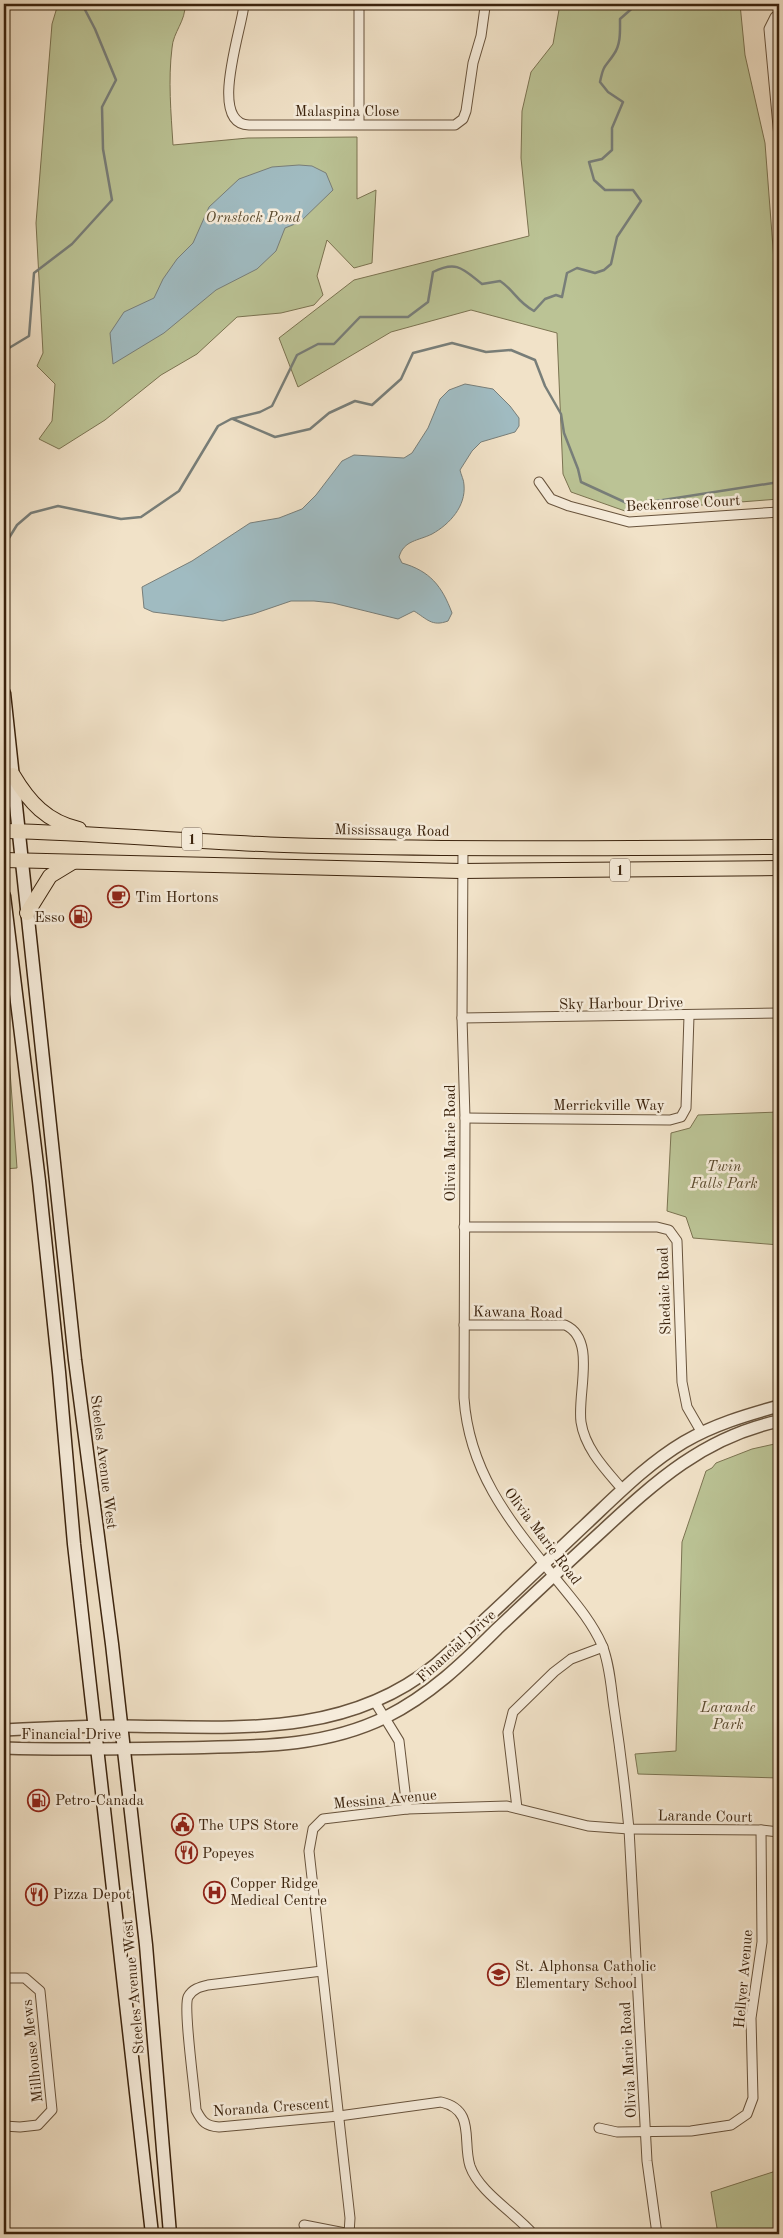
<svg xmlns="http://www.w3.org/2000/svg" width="783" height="2238" font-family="'Old Standard TT',serif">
	<rect width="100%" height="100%" fill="#f1e2c8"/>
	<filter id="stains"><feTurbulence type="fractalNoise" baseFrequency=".004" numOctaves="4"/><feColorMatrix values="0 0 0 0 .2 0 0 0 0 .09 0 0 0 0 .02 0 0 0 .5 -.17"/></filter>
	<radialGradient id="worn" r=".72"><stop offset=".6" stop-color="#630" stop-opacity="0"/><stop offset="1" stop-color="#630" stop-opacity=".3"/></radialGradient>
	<g fill="#bbc395" stroke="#7b7351">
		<path d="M 58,4 L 185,4 C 186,21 173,32 172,48 C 168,80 171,113 173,145 L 248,138 L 357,137 L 357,199 L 376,190 L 372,263 L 354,268 L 327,240 L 317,276 L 323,295 L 314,305 L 281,313 L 237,317 L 197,354 L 161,375 L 105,420 L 59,449 L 39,439 L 52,421 L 55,384 L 37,366 L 43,353 L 36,223 L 52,24 Z"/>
		<polygon points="560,4 740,4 745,55 765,143 779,326 779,499 625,511 571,492 563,474 557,333 471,310 391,332 298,387 279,338 354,280 529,236 521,158 522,111 531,72 553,44"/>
		<polygon points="4,1057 9,1057 17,1168 4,1169"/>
		<polygon points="779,1112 779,1245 693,1238 686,1217 667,1211 671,1133 690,1128 698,1115"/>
		<polygon points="779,1443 779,1778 638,1774 635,1754 676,1751 682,1542 706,1471 712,1468 716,1463 752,1449"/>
		<polygon points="779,2170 779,2234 718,2234 711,2192"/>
	</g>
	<g fill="#a0bbc1" stroke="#787e79">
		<polygon points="299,165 312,166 326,173 333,190 300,222 285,228 276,251 257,269 216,290 164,333 113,364 110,333 124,312 154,298 163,279 177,259 193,243 209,207 239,179 272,167"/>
		<path d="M 465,384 L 493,389 L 510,406 L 519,418 L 519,426 L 515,432 L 481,442 L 472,451 L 460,470 C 461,475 464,480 464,485 C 466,506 450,524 432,534 C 418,541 404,540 399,557 L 402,563 C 430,571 442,586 452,613 L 448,621 C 432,627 427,619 414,611 L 398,619 L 333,603 L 314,601 L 291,601 L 253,614 L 223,621 L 153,612 L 144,608 L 142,587 L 192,561 L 250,523 L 279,518 L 302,509 L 316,495 L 342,461 L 354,455 L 404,458 L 412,453 L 428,428 L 440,399 L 449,390 Z"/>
	</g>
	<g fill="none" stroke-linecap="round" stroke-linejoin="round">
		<g stroke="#787e79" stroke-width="2.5">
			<polyline points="4,351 29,336 34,273 72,244 112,200 103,149 102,107 116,80 95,29 82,4"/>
			<polyline points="233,419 275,437 310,429 329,413 355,401 372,405 401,379 413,353 452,343 486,352 511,350 535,360 545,386 561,414 564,433 578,469 581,482 631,505 779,482"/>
			<polyline points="4,522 7,540"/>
			<path d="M 4,546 L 17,525 L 31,513 L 58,506 L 121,519 L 141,517 L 179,491 L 218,426 L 231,419 L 260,412 L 272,406 L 297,355 L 318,344 L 334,344 L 360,317 L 408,317 L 428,302 L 433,272 C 457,260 463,269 482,284 L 500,281 C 514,290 517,302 534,311 L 545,299 L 556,295 L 562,297 L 567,273 L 577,268 L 595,273 L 604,270 L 611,264 L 617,237 L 641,201 L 633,190 L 605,190 L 594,180 L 589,162 L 602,159 L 612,150 L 612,128 L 623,102 L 608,92 L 600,82 C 604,63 605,68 614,54 C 621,44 620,31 620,19 L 637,4"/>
		</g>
		<defs>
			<g id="minor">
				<path d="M 244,4 C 243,26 207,124 249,125 L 455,125 L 463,119 L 466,111 L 473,63 L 481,36 L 485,7"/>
				<polyline points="359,4 359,124"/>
				<polyline points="779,15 775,17 769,29 779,137"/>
				<polyline points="539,482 551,499 569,506 629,522 779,512"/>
				<path d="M 463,848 L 462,1018 L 465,1118 L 464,1398 C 469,1471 508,1519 552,1574 C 570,1597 590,1618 602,1645 C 610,1665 611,1688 614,1708 C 620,1748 625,1788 629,1829 L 647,2161 L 657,2234"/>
				<polyline points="462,1018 779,1013"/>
				<polyline points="465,1118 670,1120 681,1117 686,1108 689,1016"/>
				<polyline points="464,1227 657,1227 669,1230 677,1241 682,1382 687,1407 702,1433"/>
				<path d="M 464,1325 L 565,1325 C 597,1339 577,1393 581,1422 C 585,1449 606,1470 623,1490"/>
				<polyline points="375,1702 399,1741 407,1809"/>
				<polyline points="517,1808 508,1732 513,1712 554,1672 571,1659 603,1647"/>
				<path d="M 322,1971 L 208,1985 C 200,1987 192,1989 188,1997 C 183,2008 195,2092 196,2110 C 202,2122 206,2126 219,2127 L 339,2116 L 441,2102 C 476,2110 462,2141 470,2166 C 479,2192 515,2213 533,2234"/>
				<polyline points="4,1978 25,1978 40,1991 52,2110 38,2125 20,2127 4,2126"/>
				<polyline points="599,2128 617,2132 691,2131 731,2125 747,2114 753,2098 751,2018 762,1942 761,1830"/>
				<polyline points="304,2225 350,2234"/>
				<polyline points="349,2234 350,2218 309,1851 313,1829 323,1819 407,1809 507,1806 588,1826 629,1829 761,1830 779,1832"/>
			</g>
			<g id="tertiary">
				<path d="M 4,1730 C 43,1728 82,1726 122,1726 C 231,1727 344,1739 435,1665 C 486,1620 535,1572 585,1525 C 616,1496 647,1464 684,1442 C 713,1425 746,1415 779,1406"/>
				<path d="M 4,1748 C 60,1750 116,1749 173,1748 C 246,1746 319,1750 386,1717 C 430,1695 463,1663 497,1629 C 532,1596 566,1564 601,1532 C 656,1481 704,1437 779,1421"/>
			</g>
			<g id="secondary">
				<polyline points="4,693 75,1360 112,1644 146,1945 170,2234"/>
				<polyline points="4,896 39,1181 59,1372 74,1544 152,2234"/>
			</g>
			<g id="primary">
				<path d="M 13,775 C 29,802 47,822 79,829"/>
				<path d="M 4,831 C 97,833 191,842 284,845 C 449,850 614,848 779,847"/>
				<polyline points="4,860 461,871 779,868"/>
				<polyline points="27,913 50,876 73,862"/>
			</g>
		</defs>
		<use href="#minor" stroke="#68533c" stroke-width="11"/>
		<use href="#tertiary" stroke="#68533c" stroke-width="14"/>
		<use href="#secondary" stroke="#3b230d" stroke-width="15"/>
		<use href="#primary" stroke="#3b230d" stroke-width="16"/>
		<use href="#minor" stroke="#f6ecdb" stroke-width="9"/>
		<use href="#tertiary" stroke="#f6ecdb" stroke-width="11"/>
		<use href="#secondary" stroke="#f6ecdb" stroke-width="12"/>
		<use href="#primary" stroke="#f1e2c8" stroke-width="14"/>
	</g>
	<defs>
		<symbol id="cafe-ring" viewBox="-11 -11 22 22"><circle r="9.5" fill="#f6ecdb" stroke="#8f2418" stroke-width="1.5"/><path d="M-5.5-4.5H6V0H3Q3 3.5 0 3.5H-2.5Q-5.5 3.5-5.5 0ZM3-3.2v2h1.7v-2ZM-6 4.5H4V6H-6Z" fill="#8f2418"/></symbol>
		<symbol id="fuel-ring" viewBox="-11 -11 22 22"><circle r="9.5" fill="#f6ecdb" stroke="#8f2418" stroke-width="1.5"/><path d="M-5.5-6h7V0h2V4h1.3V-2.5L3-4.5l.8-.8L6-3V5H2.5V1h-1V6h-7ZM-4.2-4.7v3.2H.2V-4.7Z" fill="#8f2418"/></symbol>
		<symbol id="civic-ring" viewBox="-11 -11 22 22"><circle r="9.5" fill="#f6ecdb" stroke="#8f2418" stroke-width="1.5"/><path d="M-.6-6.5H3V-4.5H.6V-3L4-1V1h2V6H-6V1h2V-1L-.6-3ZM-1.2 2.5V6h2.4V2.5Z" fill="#8f2418"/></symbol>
		<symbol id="restaurant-ring" viewBox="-11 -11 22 22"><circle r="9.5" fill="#f6ecdb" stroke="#8f2418" stroke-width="1.5"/><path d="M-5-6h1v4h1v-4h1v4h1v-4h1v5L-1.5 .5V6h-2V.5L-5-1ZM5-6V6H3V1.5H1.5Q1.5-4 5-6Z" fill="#8f2418"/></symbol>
		<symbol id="hospital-ring" viewBox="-11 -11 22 22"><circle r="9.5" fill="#f6ecdb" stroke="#8f2418" stroke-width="1.5"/><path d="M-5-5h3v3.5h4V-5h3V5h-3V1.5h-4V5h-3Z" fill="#8f2418"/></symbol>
		<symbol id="school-ring" viewBox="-11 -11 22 22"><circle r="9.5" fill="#f6ecdb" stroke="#8f2418" stroke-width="1.5"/><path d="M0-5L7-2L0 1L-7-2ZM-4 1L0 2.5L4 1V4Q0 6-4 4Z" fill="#8f2418"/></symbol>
	</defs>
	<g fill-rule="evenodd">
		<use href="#cafe-ring" x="106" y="884" width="25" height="25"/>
		<use href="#fuel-ring" x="68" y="904" width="25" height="25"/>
		<use href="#fuel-ring" x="26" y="1788" width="25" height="25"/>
		<use href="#civic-ring" x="170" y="1812" width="25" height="25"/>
		<use href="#restaurant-ring" x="174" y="1840" width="25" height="25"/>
		<use href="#hospital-ring" x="202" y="1880" width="25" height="25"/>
		<use href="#restaurant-ring" x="24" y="1882" width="25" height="25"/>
		<use href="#school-ring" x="486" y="1962" width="25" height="25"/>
	</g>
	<g text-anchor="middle" stroke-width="5" stroke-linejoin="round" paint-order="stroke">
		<g fill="#f6ecdb" stroke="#735f4b" stroke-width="1">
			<rect x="182" y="827.5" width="20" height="23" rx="4"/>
			<rect x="610" y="858.5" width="20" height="23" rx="4"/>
		</g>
		<g font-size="14" font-weight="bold" fill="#3b230d">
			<text x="192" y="844">1</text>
			<text x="620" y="875">1</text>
		</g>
		<g font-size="15" fill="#3b230d" stroke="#f6ecdb">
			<text x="347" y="116">Malaspina Close</text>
			<text transform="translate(683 503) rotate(-3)" y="5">Beckenrose Court</text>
			<text transform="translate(392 830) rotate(1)" y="5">Mississauga Road</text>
			<text transform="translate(621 1003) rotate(-1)" y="5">Sky Harbour Drive</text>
			<text x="609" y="1110">Merrickville Way</text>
			<text transform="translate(450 1143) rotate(-90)" y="5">Olivia Marie Road</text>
			<text transform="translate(664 1291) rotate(-92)" y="5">Shedaic Road</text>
			<text transform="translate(518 1312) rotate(1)" y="5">Kawana Road</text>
			<text transform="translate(104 1462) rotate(83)" y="5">Steeles Avenue West</text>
			<text transform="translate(543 1536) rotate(53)" y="5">Olivia Marie Road</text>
			<text transform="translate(456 1646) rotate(-42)" y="5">Financial Drive</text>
			<text x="71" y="1739">Financial Drive</text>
			<text transform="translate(385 1799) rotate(-5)" y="5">Messina Avenue</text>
			<text transform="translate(705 1816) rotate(1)" y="5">Larande Court</text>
			<text transform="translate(743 1979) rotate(-85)" y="5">Hellyer Avenue</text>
			<text transform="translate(133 1987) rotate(-95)" y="5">Steeles Avenue West</text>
			<text transform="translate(32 2051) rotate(-96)" y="5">Millhouse Mews</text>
			<text transform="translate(628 2060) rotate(-93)" y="5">Olivia Marie Road</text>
			<text transform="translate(271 2107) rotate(-4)" y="5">Noranda Crescent</text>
		</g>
		<g font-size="15" font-style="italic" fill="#5b4b2f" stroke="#f6ecdb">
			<text x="253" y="222">Ornstock Pond</text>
			<text x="724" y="1171">Twin<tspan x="724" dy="17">Falls Park</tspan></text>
			<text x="728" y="1712">Larande<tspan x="728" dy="17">Park</tspan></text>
		</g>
		<g font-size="15" fill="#3b230d" stroke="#f6ecdb" text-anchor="start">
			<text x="135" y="902">Tim Hortons</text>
			<text x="65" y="922" text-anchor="end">Esso</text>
			<text x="55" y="1805">Petro-Canada</text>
			<text x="198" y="1830">The UPS Store</text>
			<text x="202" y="1858">Popeyes</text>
			<text x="230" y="1888">Copper Ridge<tspan x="230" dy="17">Medical Centre</tspan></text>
			<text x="53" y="1899">Pizza Depot</text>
			<text x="515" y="1971">St. Alphonsa Catholic<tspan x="515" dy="17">Elementary School</tspan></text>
		</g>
	</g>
	<rect width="783" height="2238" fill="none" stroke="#f1e2c8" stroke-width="20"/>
	<rect x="5" y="5" width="773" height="2228" fill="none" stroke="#3b230d" stroke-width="2.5"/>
	<rect x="10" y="10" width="763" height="2218" fill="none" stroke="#3b230d"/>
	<rect width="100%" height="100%" filter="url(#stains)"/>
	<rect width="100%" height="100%" fill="url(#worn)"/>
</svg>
